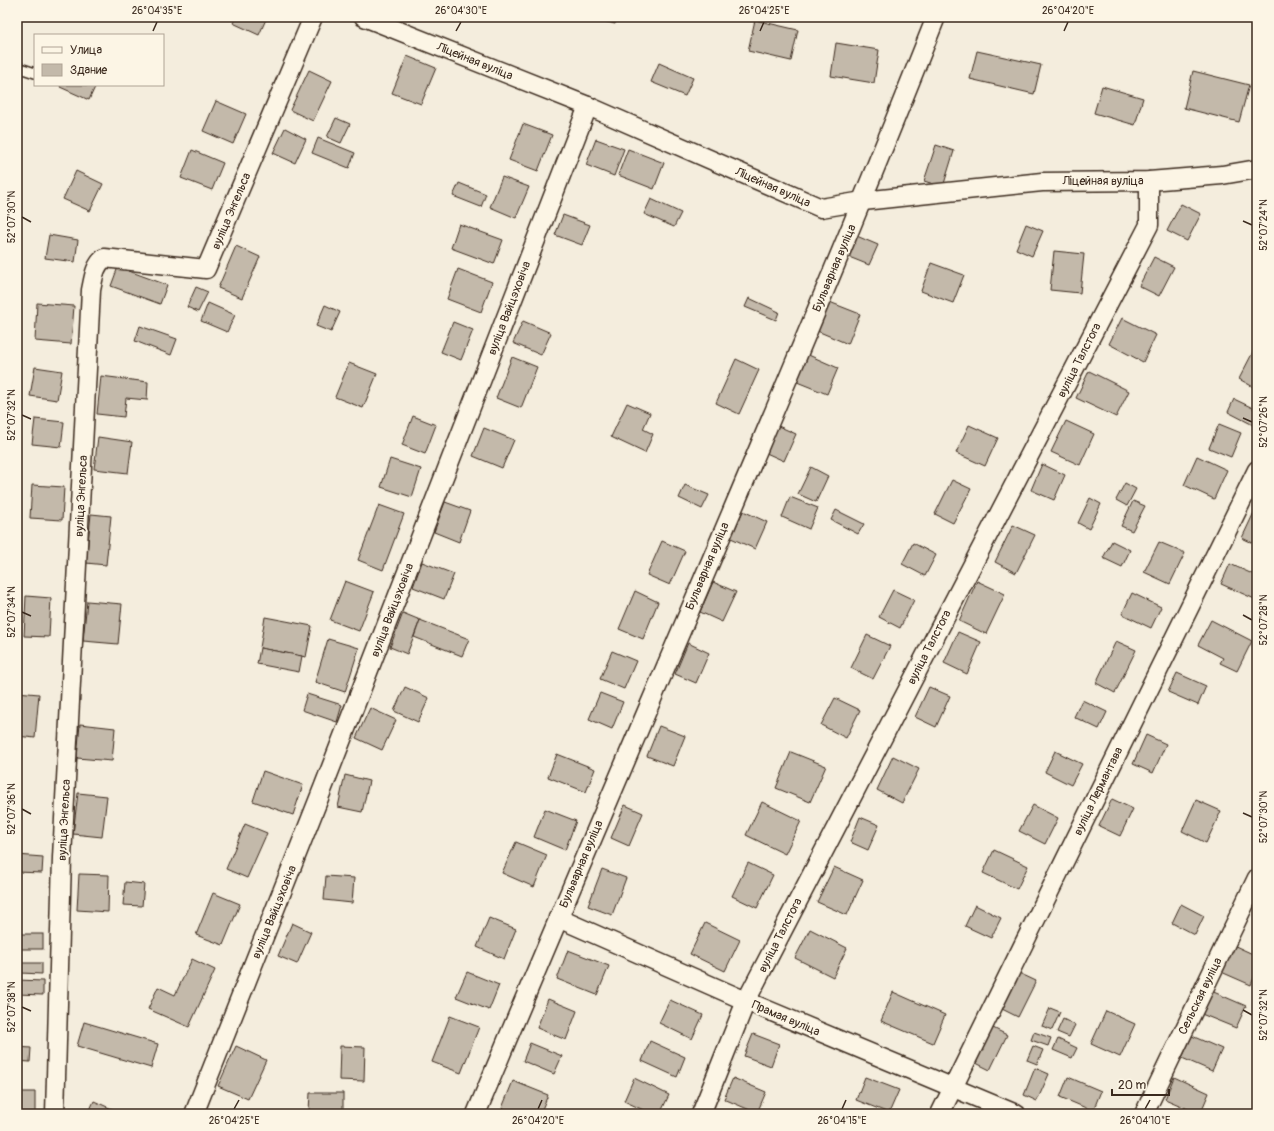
<svg xmlns="http://www.w3.org/2000/svg" width="1274" height="1131" font-family="Pangolin,sans-serif">
	<rect width="100%" height="100%" fill="#f4eddd"/>
	<filter id="ink" filterUnits="userSpaceOnUse"><feTurbulence type="fractalNoise" baseFrequency=".025" numOctaves="2"/><feDisplacementMap in="SourceGraphic" scale="8" xChannelSelector="R" yChannelSelector="G"/><feConvolveMatrix kernelMatrix="1 2 1 2 8 2 1 2 1" color-interpolation-filters="sRGB"/></filter>
	<g filter="url(#ink)">
		<g fill="#c3b9aa" stroke="#3b2a1e">
			<polygon points="236,17 267,17 259,35 233,23"/>
			<polygon points="589,17 617,17 615,24"/>
			<polygon points="755,20 798,30 791,61 748,51"/>
			<polygon points="836,43 879,50 874,83 831,76"/>
			<polygon points="977,51 1041,65 1034,94 970,79"/>
			<polygon points="407,56 436,68 421,104 392,93"/>
			<polygon points="659,63 693,78 685,96 651,82"/>
			<polygon points="309,70 332,81 313,121 290,110"/>
			<polygon points="1193,71 1249,85 1239,122 1184,108"/>
			<polygon points="61,85 90,85 95,87 89,100 60,87"/>
			<polygon points="1102,86 1143,98 1135,125 1094,113"/>
			<polygon points="216,101 246,114 233,144 203,131"/>
			<polygon points="336,118 350,124 341,143 327,137"/>
			<polygon points="523,124 552,135 538,171 509,160"/>
			<polygon points="285,128 306,139 295,163 273,153"/>
			<polygon points="318,138 355,153 349,168 312,153"/>
			<polygon points="596,139 624,149 614,176 586,165"/>
			<polygon points="936,145 954,151 943,187 924,181"/>
			<polygon points="628,149 664,163 654,189 618,175"/>
			<polygon points="192,150 223,163 212,190 181,178"/>
			<polygon points="76,171 103,184 90,211 63,199"/>
			<polygon points="502,177 529,187 516,218 490,207"/>
			<polygon points="459,183 486,194 481,207 453,196"/>
			<polygon points="651,199 681,213 674,227 644,214"/>
			<polygon points="1181,204 1201,214 1187,241 1167,231"/>
			<polygon points="563,215 590,225 582,245 555,235"/>
			<polygon points="459,224 503,240 494,264 451,248"/>
			<polygon points="1026,224 1043,231 1032,256 1016,249"/>
			<polygon points="852,234 878,245 869,265 844,255"/>
			<polygon points="49,235 78,240 75,262 45,258"/>
			<polygon points="236,246 260,257 242,298 218,288"/>
			<polygon points="1054,251 1084,254 1080,293 1050,290"/>
			<polygon points="1154,257 1174,267 1159,296 1139,286"/>
			<polygon points="931,263 964,275 953,303 921,291"/>
			<polygon points="118,267 167,285 160,304 111,286"/>
			<polygon points="458,269 492,282 481,312 447,299"/>
			<polygon points="196,287 208,292 198,312 187,307"/>
			<polygon points="749,298 779,312 776,320 745,307"/>
			<polygon points="827,301 860,314 848,344 815,330"/>
			<polygon points="37,303 74,306 71,344 35,341"/>
			<polygon points="208,303 235,315 227,332 201,321"/>
			<polygon points="325,305 340,312 331,332 316,326"/>
			<polygon points="1122,318 1156,335 1143,362 1109,344"/>
			<polygon points="523,321 551,333 541,355 513,343"/>
			<polygon points="453,322 473,330 461,360 441,352"/>
			<polygon points="140,326 177,339 171,355 135,341"/>
			<polygon points="1254,350 1257,352 1257,389 1239,379"/>
			<polygon points="804,353 838,368 827,394 792,380"/>
			<polygon points="512,357 537,367 521,408 496,398"/>
			<polygon points="736,359 759,370 739,414 716,403"/>
			<polygon points="349,363 377,374 363,408 335,397"/>
			<polygon points="35,367 62,371 57,400 30,396"/>
			<polygon points="1089,371 1129,391 1116,417 1076,398"/>
			<polygon points="101,376 148,382 147,400 126,398 124,417 97,414"/>
			<polygon points="1234,399 1257,410 1255,426 1228,412"/>
			<polygon points="627,403 650,413 643,429 653,434 645,453 611,437"/>
			<polygon points="413,416 436,425 425,454 402,445"/>
			<polygon points="35,419 64,422 61,447 32,444"/>
			<polygon points="1066,421 1094,434 1080,465 1051,452"/>
			<polygon points="1219,424 1241,433 1231,457 1209,448"/>
			<polygon points="776,425 796,434 784,461 764,452"/>
			<polygon points="969,425 998,438 985,466 956,453"/>
			<polygon points="484,428 514,440 502,468 473,456"/>
			<polygon points="98,437 132,442 128,473 94,469"/>
			<polygon points="1197,456 1227,470 1214,499 1184,485"/>
			<polygon points="390,459 421,469 412,497 381,487"/>
			<polygon points="1042,464 1065,475 1054,500 1031,490"/>
			<polygon points="811,467 828,476 816,502 798,494"/>
			<polygon points="952,480 971,489 953,523 935,514"/>
			<polygon points="1125,483 1136,489 1127,506 1116,500"/>
			<polygon points="32,485 64,487 62,520 30,518"/>
			<polygon points="685,485 709,495 702,509 679,498"/>
			<polygon points="790,497 818,508 809,529 782,517"/>
			<polygon points="1090,498 1101,504 1089,529 1078,523"/>
			<polygon points="1133,501 1145,506 1132,531 1121,526"/>
			<polygon points="445,502 470,511 459,542 434,532"/>
			<polygon points="379,505 404,514 383,570 358,560"/>
			<polygon points="1257,506 1257,545 1242,538"/>
			<polygon points="836,510 864,524 858,534 831,520"/>
			<polygon points="743,511 767,522 755,549 731,538"/>
			<polygon points="91,514 111,516 106,565 86,563"/>
			<polygon points="1013,525 1035,535 1016,573 995,562"/>
			<polygon points="662,541 685,551 670,585 647,575"/>
			<polygon points="1112,541 1130,550 1122,567 1103,558"/>
			<polygon points="1159,542 1185,553 1170,584 1144,572"/>
			<polygon points="913,543 936,555 925,576 902,564"/>
			<polygon points="422,562 454,574 444,599 413,587"/>
			<polygon points="1230,564 1257,576 1257,600 1221,584"/>
			<polygon points="345,581 374,592 359,631 330,620"/>
			<polygon points="977,581 1005,594 986,634 959,621"/>
			<polygon points="713,582 736,592 722,622 700,612"/>
			<polygon points="893,590 914,600 900,628 879,617"/>
			<polygon points="635,591 658,602 643,639 619,629"/>
			<polygon points="1132,593 1161,607 1151,628 1122,614"/>
			<polygon points="26,596 51,598 49,637 24,636"/>
			<polygon points="87,601 122,604 118,644 83,641"/>
			<polygon points="403,613 420,620 407,654 390,647"/>
			<polygon points="265,617 312,626 306,657 260,648"/>
			<polygon points="420,620 469,639 462,656 414,637"/>
			<polygon points="1211,620 1252,641 1237,671 1220,663 1223,658 1198,645"/>
			<polygon points="958,632 981,642 967,674 944,663"/>
			<polygon points="867,635 890,646 873,679 851,668"/>
			<polygon points="328,639 359,648 345,692 315,682"/>
			<polygon points="1116,641 1136,650 1115,693 1096,683"/>
			<polygon points="688,643 709,653 696,683 675,674"/>
			<polygon points="260,648 302,656 299,672 257,664"/>
			<polygon points="612,651 636,661 624,689 600,679"/>
			<polygon points="1177,673 1206,686 1198,705 1168,692"/>
			<polygon points="405,687 429,698 418,722 394,711"/>
			<polygon points="929,687 950,696 936,727 915,717"/>
			<polygon points="17,692 39,694 35,738 17,736"/>
			<polygon points="600,693 623,702 612,729 589,719"/>
			<polygon points="307,694 342,705 337,722 302,710"/>
			<polygon points="835,698 860,710 846,738 821,725"/>
			<polygon points="1082,700 1107,712 1099,729 1074,717"/>
			<polygon points="370,708 396,720 382,750 356,738"/>
			<polygon points="80,724 115,728 112,761 77,758"/>
			<polygon points="659,726 685,736 673,766 647,756"/>
			<polygon points="1146,735 1166,744 1153,773 1133,764"/>
			<polygon points="1055,751 1082,764 1071,785 1045,772"/>
			<polygon points="791,752 826,766 810,802 776,788"/>
			<polygon points="557,754 595,769 586,792 548,777"/>
			<polygon points="893,756 919,769 902,803 877,790"/>
			<polygon points="263,771 303,785 293,815 253,801"/>
			<polygon points="345,775 369,781 362,812 338,807"/>
			<polygon points="78,793 107,796 102,837 73,834"/>
			<polygon points="1112,799 1133,809 1120,836 1099,826"/>
			<polygon points="1196,800 1221,811 1206,843 1182,831"/>
			<polygon points="762,802 801,821 785,854 746,835"/>
			<polygon points="625,805 643,813 629,846 611,838"/>
			<polygon points="1033,805 1058,818 1045,844 1019,831"/>
			<polygon points="545,809 576,821 565,850 534,837"/>
			<polygon points="860,817 879,825 868,850 850,842"/>
			<polygon points="245,824 267,833 247,878 226,869"/>
			<polygon points="516,842 547,855 534,887 502,873"/>
			<polygon points="994,850 1028,866 1017,889 983,873"/>
			<polygon points="17,855 43,857 42,873 17,872"/>
			<polygon points="748,863 773,875 757,908 732,896"/>
			<polygon points="834,867 863,880 847,915 817,902"/>
			<polygon points="602,869 626,878 612,915 588,906"/>
			<polygon points="79,874 109,875 108,912 77,910"/>
			<polygon points="326,876 354,878 352,903 324,900"/>
			<polygon points="125,882 144,884 142,906 123,905"/>
			<polygon points="213,893 240,904 223,945 196,935"/>
			<polygon points="1181,904 1204,916 1195,935 1172,923"/>
			<polygon points="975,905 1001,918 991,938 965,926"/>
			<polygon points="489,918 516,929 504,959 477,947"/>
			<polygon points="292,923 311,932 297,964 278,956"/>
			<polygon points="705,923 740,940 725,971 690,954"/>
			<polygon points="810,929 847,948 833,977 795,958"/>
			<rect x="17" y="934" width="26" height="15"/>
			<polygon points="1231,944 1257,956 1257,970 1251,985 1219,971"/>
			<polygon points="568,950 609,966 597,995 557,979"/>
			<polygon points="192,959 215,970 189,1027 148,1009 158,987 175,995"/>
			<polygon points="21,963 42,963 42,974 21,973"/>
			<polygon points="467,972 499,985 489,1010 456,997"/>
			<polygon points="1019,973 1036,981 1018,1017 1002,1009"/>
			<polygon points="17,980 43,981 43,995 17,994"/>
			<polygon points="1209,990 1246,1006 1236,1028 1199,1013"/>
			<polygon points="893,992 945,1015 933,1043 881,1021"/>
			<polygon points="548,999 577,1011 566,1040 537,1028"/>
			<polygon points="670,1000 703,1015 692,1039 659,1023"/>
			<polygon points="1050,1008 1060,1012 1052,1030 1042,1026"/>
			<polygon points="1106,1011 1135,1024 1120,1057 1091,1044"/>
			<polygon points="450,1016 479,1027 461,1073 432,1062"/>
			<polygon points="1063,1019 1075,1025 1069,1037 1057,1032"/>
			<polygon points="84,1022 158,1044 151,1068 77,1046"/>
			<polygon points="987,1025 1007,1035 990,1070 970,1060"/>
			<polygon points="1034,1032 1051,1038 1048,1046 1031,1040"/>
			<polygon points="753,1034 779,1044 771,1066 744,1056"/>
			<polygon points="1192,1036 1222,1049 1212,1071 1182,1058"/>
			<polygon points="1058,1039 1077,1048 1072,1058 1053,1050"/>
			<polygon points="650,1041 685,1057 677,1077 642,1061"/>
			<polygon points="530,1043 562,1056 554,1074 523,1061"/>
			<polygon points="236,1046 266,1060 248,1099 218,1086"/>
			<polygon points="340,1046 365,1047 364,1081 339,1080"/>
			<polygon points="1033,1046 1043,1050 1037,1064 1027,1060"/>
			<polygon points="17,1047 31,1048 30,1062 17,1061"/>
			<polygon points="1035,1068 1049,1074 1037,1101 1024,1095"/>
			<polygon points="865,1077 899,1090 889,1113 856,1100"/>
			<polygon points="1068,1077 1101,1091 1093,1111 1060,1097"/>
			<polygon points="1174,1077 1209,1093 1200,1114 1165,1099"/>
			<polygon points="634,1078 669,1095 660,1114 652,1114 624,1101"/>
			<polygon points="733,1078 766,1092 757,1113 724,1099"/>
			<polygon points="513,1081 548,1095 540,1114 517,1114 502,1108"/>
			<rect x="17" y="1092" width="18" height="22"/>
			<polygon points="310,1093 343,1093 343,1112 309,1111"/>
			<polygon points="94,1101 123,1114 88,1114"/>
		</g>
		<g fill="none" stroke-linecap="round" stroke-linejoin="round">
			<defs>
				<polyline id="lane" points="17,67 35,73"/>
				<g id="street">
					<polyline points="364,17 588,106 821,208 863,201 1042,182 1149,181 1222,175 1257,169"/>
					<polyline points="558,918 746,1001 1016,1114"/>
					<path d="M 55,1114 L 62,858 L 91,290 C 94,277 94,267 104,258 L 206,269 L 313,17"/>
					<polyline points="194,1114 323,788 588,106"/>
					<path d="M 476,1114 C 629,748 790,385 936,17"/>
					<polyline points="701,1114 746,1001 1149,225 1149,181"/>
					<polyline points="940,1114 1257,470"/>
					<polyline points="1144,1114 1257,878"/>
				</g>
			</defs>
			<use href="#lane" stroke="#3b2a1e" stroke-width="12"/>
			<use href="#street" stroke="#3b2a1e" stroke-width="21"/>
			<use href="#lane" stroke="#fcf5e5" stroke-width="9"/>
			<use href="#street" stroke="#fcf5e5" stroke-width="18"/>
		</g>
	</g>
	<path fill="none" stroke="#3b2a1e" stroke-width="1.5" d="M 153,31 L 157,22M 456,31 L 461,22M 760,31 L 764,22M 1064,31 L 1068,22M 22,217 L 31,222M 1243,221 L 1252,225M 22,415 L 31,419M 1243,418 L 1252,422M 22,612 L 31,616M 1243,615 L 1252,620M 22,809 L 31,814M 1243,813 L 1252,817M 22,1007 L 31,1011M 1243,1010 L 1252,1015M 234,1109 L 239,1100M 538,1109 L 542,1100M 842,1109 L 846,1100M 1145,1109 L 1150,1100"/>
	<g text-anchor="middle" stroke-width="4" stroke-linejoin="round" paint-order="stroke">
		<g font-size="12" fill="#3b2a1e" stroke="#fcf5e5">
			<text transform="translate(475 61) rotate(22)" y="4">Ліцейная вуліца</text>
			<text x="1103" y="185">Ліцейная вуліца</text>
			<text transform="translate(773 187) rotate(24)" y="4">Ліцейная вуліца</text>
			<text transform="translate(231 211) rotate(-67)" y="4">вуліца Энгельса</text>
			<text transform="translate(834 268) rotate(-67)" y="4">Бульварная вуліца</text>
			<text transform="translate(509 308) rotate(-69)" y="4">вуліца Вайцэховіча</text>
			<text transform="translate(1079 360) rotate(-63)" y="4">вуліца Талстога</text>
			<text transform="translate(81 496) rotate(-87)" y="4">вуліца Энгельса</text>
			<text transform="translate(707 566) rotate(-67)" y="4">Бульварная вуліца</text>
			<text transform="translate(392 610) rotate(-69)" y="4">вуліца Вайцэховіча</text>
			<text transform="translate(929 647) rotate(-63)" y="4">вуліца Талстога</text>
			<text transform="translate(1098 791) rotate(-64)" y="4">вуліца Лермантава</text>
			<text transform="translate(64 820) rotate(-87)" y="4">вуліца Энгельса</text>
			<text transform="translate(581 864) rotate(-67)" y="4">Бульварная вуліца</text>
			<text transform="translate(274 912) rotate(-68)" y="4">вуліца Вайцэховіча</text>
			<text transform="translate(780 935) rotate(-63)" y="4">вуліца Талстога</text>
			<text transform="translate(1200 996) rotate(-64)" y="4">Сельская вуліца</text>
			<text transform="translate(786 1018) rotate(23)" y="4">Прамая вуліца</text>
		</g>
	</g>
	<rect width="1274" height="1131" fill="none" stroke="#fcf5e5" stroke-width="44"/>
	<rect x="34" y="34" width="130" height="52" fill="#fcf5e5" stroke="#afa495"/>
	<rect x="42" y="47" width="20" height="6" fill="#fcf5e5" stroke="#afa495"/>
	<text x="70" y="54" font-size="12" fill="#3b2a1e">Улица</text>
	<rect x="42" y="64" width="20" height="12" fill="#c3b9aa" stroke="#afa495"/>
	<text x="70" y="74" font-size="12" fill="#3b2a1e">Здание</text>
	<path d="M1112 1089v6h57v-6" fill="none" stroke="#3b2a1e" stroke-width="2"/>
	<text x="1118" y="1089" font-size="12" fill="#3b2a1e" stroke="#fcf5e5" stroke-width="3" paint-order="stroke">20 m</text>
	<rect x="22" y="22" width="1230" height="1087" fill="none" stroke="#3b2a1e" stroke-width="1.5"/>
	<g font-size="10" text-anchor="middle" fill="#3b2a1e">
		<text x="157" y="14">26°04'35"E</text>
		<text x="461" y="14">26°04'30"E</text>
		<text x="764" y="14">26°04'25"E</text>
		<text x="1068" y="14">26°04'20"E</text>
		<text transform="translate(11 217) rotate(-90)" y="4">52°07'30"N</text>
		<text transform="translate(1263 225) rotate(-90)" y="4">52°07'24"N</text>
		<text transform="translate(11 415) rotate(-90)" y="4">52°07'32"N</text>
		<text transform="translate(1263 422) rotate(-90)" y="4">52°07'26"N</text>
		<text transform="translate(11 612) rotate(-90)" y="4">52°07'34"N</text>
		<text transform="translate(1263 620) rotate(-90)" y="4">52°07'28"N</text>
		<text transform="translate(11 809) rotate(-90)" y="4">52°07'36"N</text>
		<text transform="translate(1263 817) rotate(-90)" y="4">52°07'30"N</text>
		<text transform="translate(11 1007) rotate(-90)" y="4">52°07'38"N</text>
		<text transform="translate(1263 1015) rotate(-90)" y="4">52°07'32"N</text>
		<text x="234" y="1124">26°04'25"E</text>
		<text x="538" y="1124">26°04'20"E</text>
		<text x="842" y="1124">26°04'15"E</text>
		<text x="1145" y="1124">26°04'10"E</text>
	</g>
</svg>
